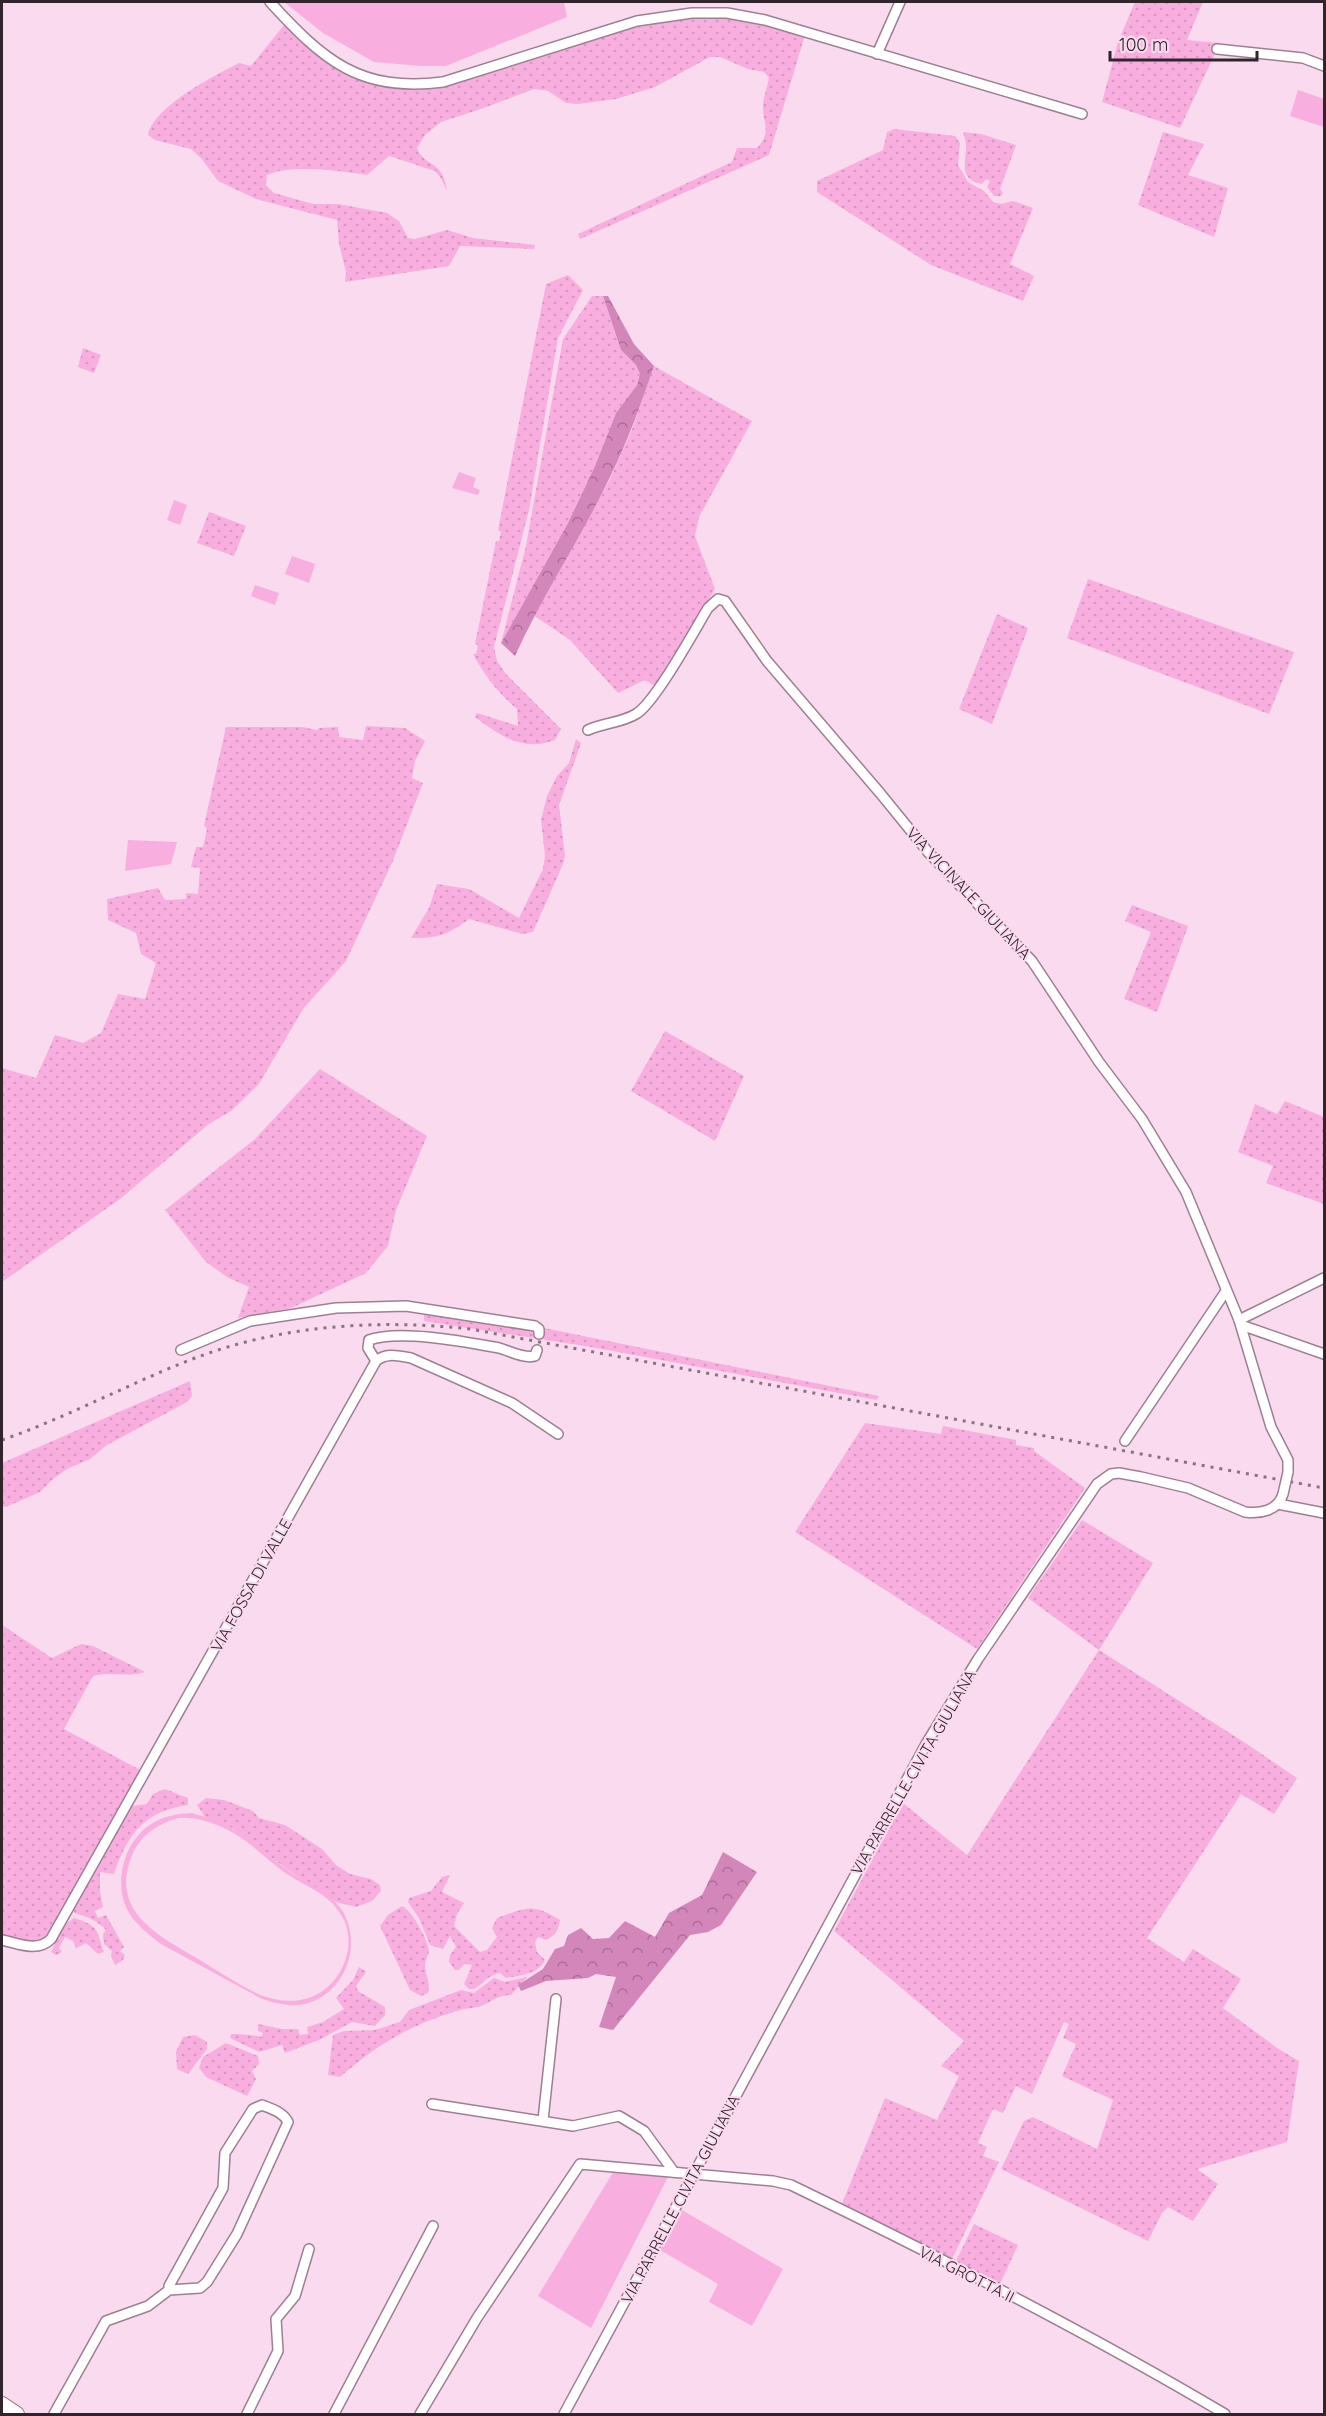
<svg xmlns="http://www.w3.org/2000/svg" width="1326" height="2416" font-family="Quicksand,sans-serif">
	<defs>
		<pattern id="grass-dots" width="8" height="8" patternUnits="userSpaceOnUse" patternTransform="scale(1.5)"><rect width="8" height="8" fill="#f9aee0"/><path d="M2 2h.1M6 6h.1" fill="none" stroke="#d696c0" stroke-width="1.8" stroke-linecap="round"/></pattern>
		<pattern id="forest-crowns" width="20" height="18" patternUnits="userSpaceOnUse" patternTransform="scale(1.5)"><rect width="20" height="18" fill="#d386ba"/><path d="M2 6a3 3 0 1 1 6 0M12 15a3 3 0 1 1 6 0" fill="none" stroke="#ac6d98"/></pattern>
	</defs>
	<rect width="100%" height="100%" fill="#fadaee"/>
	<g fill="url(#grass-dots)">
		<polygon points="1135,2 1203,2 1187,40 1220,43 1180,128 1102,102 1118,42"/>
		<path d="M 692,17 C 732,16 766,24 805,35 L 769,155 L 580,239 L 578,234 L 732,162 L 737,148 L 757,148 C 772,131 763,126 763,107 C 763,98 767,88 769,78 L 764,72 L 748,69 L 720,57 L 710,57 L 655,87 L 616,99 L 578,104 L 566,103 L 548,91 L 534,89 L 481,109 L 441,122 L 425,135 L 417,148 C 425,168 443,159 447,191 L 441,178 L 435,171 L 389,156 L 367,175 C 340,171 292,164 267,175 L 266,185 L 274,193 L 313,204 L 338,204 L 387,213 L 399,221 L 408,238 L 415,239 L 447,230 L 473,238 L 535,245 L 534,249 L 460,246 L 449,266 L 345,282 L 346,272 L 339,244 L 337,220 L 256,199 L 218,181 L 201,158 L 191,149 L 155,140 L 148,135 C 154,106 214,76 239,63 L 251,66 L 284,25 C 301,40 318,58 337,70 C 363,87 398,88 428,88 L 613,32 Z"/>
		<polygon points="894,129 955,136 960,143 958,165 968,182 984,191 993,202 1001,204 1013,201 1033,208 1010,264 1034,276 1023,301 931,265 817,192 817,181 883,150 887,132"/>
		<path d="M 963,132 L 981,134 L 1016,145 L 1000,189 L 1003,193 L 1001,196 L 994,196 L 987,187 L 990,181 L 986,179 L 982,184 C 958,179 966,163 966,146 C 966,141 964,136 963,132 Z"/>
		<polygon points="1163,132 1204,144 1188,175 1228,188 1214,237 1138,205"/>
		<path d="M 568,275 L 583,290 L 558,338 L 529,510 L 494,647 L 497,661 L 506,674 L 561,729 L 555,740 C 523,752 500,736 475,717 L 477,713 L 518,726 L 517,709 C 498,693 485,676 473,654 L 476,654 L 478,645 L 475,644 L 496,541 L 499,541 L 501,532 L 498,530 L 546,284 Z"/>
		<polygon points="592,296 603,296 621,350 636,365 640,374 637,385 616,413 595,466 568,523 501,643 526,546 563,339"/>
		<polygon points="83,348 101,355 94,373 78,367"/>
		<polygon points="654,366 752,421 699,517 695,536 715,589 655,686 645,680 618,693 570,640 533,615 610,479 631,432"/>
		<polygon points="209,512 246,526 234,556 197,543"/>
		<polygon points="1088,579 1294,652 1269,714 1067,638"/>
		<polygon points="997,614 1028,628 992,724 959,709"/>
		<polygon points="366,726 405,728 425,741 415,761 412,778 423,783 392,863 346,961 303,1009 259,1084 231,1111 209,1124 120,1199 2,1282 2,1068 36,1078 55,1035 83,1043 101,1033 118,994 145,999 156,963 141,954 136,933 108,920 107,899 158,888 165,900 186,899 186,893 198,894 200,868 191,867 196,847 203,847 207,829 204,825 226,727 302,727 317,730 319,728 338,727 339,737 363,740"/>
		<path d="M 576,739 L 581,743 L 559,805 L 565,855 L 563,864 L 533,932 L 522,934 L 469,919 C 449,934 437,939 411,938 L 429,908 L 437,884 L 469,889 L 519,918 L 543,869 L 545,856 L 541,820 L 547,796 L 557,776 L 569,763 Z"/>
		<polygon points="1132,905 1188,926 1157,1012 1124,999 1151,932 1125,921"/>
		<polygon points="665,1031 744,1076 715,1141 631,1091"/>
		<polygon points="320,1069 427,1136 396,1210 388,1246 366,1273 291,1308 238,1318 249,1287 227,1277 206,1262 165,1210 255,1139"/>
		<polygon points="1285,1101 1324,1117 1324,1204 1266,1183 1273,1166 1238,1152 1255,1104 1277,1114"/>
		<polygon points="424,1314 536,1329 543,1334 544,1328 879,1396 877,1400 591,1347 424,1321"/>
		<polygon points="190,1381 192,1396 187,1402 107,1445 90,1459 67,1469 52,1480 40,1492 6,1507 2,1506 2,1463"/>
		<polygon points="865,1423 941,1434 943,1426 1016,1440 1016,1445 1034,1448 1034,1451 1085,1488 977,1649 795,1532"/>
		<polygon points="1082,1520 1153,1563 1099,1650 1247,1744 1297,1778 1274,1814 1241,1794 1147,1938 1184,1962 1193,1949 1241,1979 1223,2008 1280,2050 1299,2061 1287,2142 1197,2169 1218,2184 1193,2221 1168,2207 1162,2213 1148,2241 1001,2169 1024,2121 1033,2117 1097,2149 1113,2100 1062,2076 1076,2044 1063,2038 1069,2024 1064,2022 1032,2094 1016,2086 1003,2113 993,2109 978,2143 987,2147 983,2156 999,2162 951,2261 841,2206 885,2098 937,2120 959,2076 941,2066 964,2041 834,1931 903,1803 967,1855 1099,1650 1028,1598"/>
		<path d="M 2,1625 L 52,1658 L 81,1644 L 93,1646 L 145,1672 C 128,1678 111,1671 93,1676 L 64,1729 L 142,1771 L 50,1936 L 33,1943 L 2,1936 Z"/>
		<path d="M 165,1789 L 188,1798 L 188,1805 C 143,1812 128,1834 114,1874 L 100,1872 L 100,1891 L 103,1907 L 95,1911 L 98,1918 L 106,1915 L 124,1947 L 120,1951 L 125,1955 L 123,1960 L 115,1965 L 111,1956 L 112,1951 L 104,1944 L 103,1934 L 106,1930 C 98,1921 86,1916 74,1913 L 74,1909 L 132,1806 L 147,1804 L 153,1794 Z"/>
		<polygon points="206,1798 224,1800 253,1811 259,1818 285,1825 322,1849 336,1865 350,1874 371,1879 380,1885 381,1891 372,1901 356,1907 336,1902 291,1872 232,1828 205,1817 197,1805"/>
		<path d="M 450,1875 L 442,1892 L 464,1903 L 457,1914 L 454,1926 L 480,1952 L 487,1950 L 497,1937 L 492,1928 L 497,1918 C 526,1908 532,1902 560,1920 C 558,1931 556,1935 546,1940 L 538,1937 L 535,1942 L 537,1952 L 545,1960 C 538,1975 520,1975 506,1978 L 500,1973 C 486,1976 485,1983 474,1989 L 469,1989 L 464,1984 L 472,1965 L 464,1964 L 459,1970 L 455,1970 L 449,1962 L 450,1955 L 456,1947 L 450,1936 L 443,1949 L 430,1945 L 419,1918 L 408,1902 L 409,1898 L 431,1891 L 442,1877 Z"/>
		<path d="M 402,1906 C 412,1910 428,1940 429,1951 C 429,1955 425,1960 425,1965 C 425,1976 431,1980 428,1993 L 421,1996 L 410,1990 L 380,1926 L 388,1915 Z"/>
		<path d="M 74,1918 C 100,1926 96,1930 104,1952 L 98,1954 L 86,1943 L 76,1948 L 73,1941 L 65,1937 L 59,1948 L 62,1952 L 56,1955 L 51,1952 L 64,1925 Z"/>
		<path d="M 359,1967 L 366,1972 L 356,1986 L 358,1991 L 385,2007 L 385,2015 L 375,2026 L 352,2022 L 319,2040 L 285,2053 L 282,2045 L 259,2052 L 230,2038 L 231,2034 C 239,2034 255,2035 262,2037 L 263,2033 L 258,2031 L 258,2024 L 282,2029 L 298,2029 L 300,2035 L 308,2034 L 307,2027 L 323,2022 L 344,2009 L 336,1998 L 353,1980 Z"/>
		<path d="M 527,1977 L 511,1995 C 495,1995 492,2003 478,2007 C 473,2008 468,2008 464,2009 C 413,2023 379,2043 340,2077 L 328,2075 L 333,2035 L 344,2031 L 375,2030 L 400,2022 L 409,2010 L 461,1990 L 474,1993 L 494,1978 L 505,1982 Z"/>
		<polygon points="195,2035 207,2042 207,2049 188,2074 177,2069 176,2052 183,2037"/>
		<polygon points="226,2043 258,2056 259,2064 252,2071 256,2079 247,2096 206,2077 199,2068 203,2057"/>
		<polygon points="974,2224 1018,2245 999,2286 955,2263"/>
	</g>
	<g fill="url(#forest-crowns)">
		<path d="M 603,296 L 608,296 L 634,344 L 654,366 C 641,404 628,441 610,477 C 581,538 543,594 515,656 L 501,643 L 568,523 L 595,466 L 616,413 L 637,385 L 640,374 L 636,365 L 621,350 Z"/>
		<polygon points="723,1852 757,1872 721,1925 708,1932 690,1935 613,2030 599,2027 616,1977 596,1974 588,1978 546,1981 521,1991 518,1985 543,1969 555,1949 564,1946 568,1935 581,1928 593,1939 609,1938 625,1921 655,1937 669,1913 702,1895"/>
	</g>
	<g fill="#f9aee0" fill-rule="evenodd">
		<polygon points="284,2 564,2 567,17 446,66 421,66 374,62 323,33"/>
		<polygon points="1298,90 1324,99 1324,127 1290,116"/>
		<polygon points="459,472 476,478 473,487 480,490 478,495 452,488"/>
		<polygon points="174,500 187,505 180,525 167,520"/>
		<polygon points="292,556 315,564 309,583 285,574"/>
		<polygon points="255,585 279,593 275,605 251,596"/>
		<polygon points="128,840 177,842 171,864 125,871"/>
		<path d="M 191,1813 C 201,1816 212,1818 222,1823 C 246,1835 267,1855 289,1871 C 308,1884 331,1892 343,1912 C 363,1946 344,1995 305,2004 C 289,2007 274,2003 260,1998 L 161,1944 C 148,1934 133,1923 126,1907 C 114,1879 125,1841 151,1824 C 163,1816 177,1814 191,1813 ZM 178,1818 C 195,1817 211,1822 226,1829 C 250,1840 268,1862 290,1876 C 304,1885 320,1891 332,1903 C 337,1908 342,1916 345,1922 C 357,1953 337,1991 305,1999 C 289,2003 275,2000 260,1995 C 239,1985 219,1972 200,1960 C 161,1937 110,1913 131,1858 C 139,1836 156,1825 178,1818 Z"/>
		<polygon points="615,2169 669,2175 591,2328 538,2296"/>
		<polygon points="682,2210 783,2269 752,2326 709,2302 718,2284 660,2250"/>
	</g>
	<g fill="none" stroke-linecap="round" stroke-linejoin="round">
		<defs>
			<g id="street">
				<path d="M 270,2 C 323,60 360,93 443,82 L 637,21 L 692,13 L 727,13 L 765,20 L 1082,114"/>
				<polyline points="1217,49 1303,58 1324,66"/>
				<polyline points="877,54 900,2"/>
				<path d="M 588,730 C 603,723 621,723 636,714 C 655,703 694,631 708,608 L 718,599 L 725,601 L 767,661 L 880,793 L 928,852 L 1032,961 L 1099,1062 L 1142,1119 L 1186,1192 L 1239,1320 L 1271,1427 L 1288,1460 L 1288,1472"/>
				<polyline points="1239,1320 1324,1278"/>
				<polyline points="1241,1325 1324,1354"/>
				<polyline points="181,1350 250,1321 336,1308 406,1306 535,1326 539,1329 539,1334"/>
				<path d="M 376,1361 L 368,1348 L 369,1340 C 400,1329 466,1342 499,1348 C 510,1351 524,1359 535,1356 L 537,1350"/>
				<polyline points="1125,1441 1226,1291"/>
				<polyline points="1278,1504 1324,1513"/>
				<path d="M 2,1940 C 18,1943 37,1953 51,1939 L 376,1361 C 386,1352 399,1356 411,1358 L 512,1403 L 558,1434"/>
				<polyline points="432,2104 573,2126 619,2116 644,2131 674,2172"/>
				<polyline points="543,2120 556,1999"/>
				<path d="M 54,2414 L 106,2321 L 148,2306 L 169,2290 L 200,2288 L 207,2282 L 237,2234 L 288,2122 C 283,2112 272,2109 262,2105 L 253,2109 L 225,2153 L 223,2188 L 169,2286 L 169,2290"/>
				<polyline points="247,2414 278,2351 276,2319 295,2296 309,2249"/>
				<polyline points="334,2414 433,2226"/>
				<path d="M 420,2414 L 477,2318 L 580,2164 L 773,2181 L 791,2185 C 938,2256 1085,2331 1225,2414"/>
				<path d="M 564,2414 L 926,1744 L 978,1659 L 1097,1484 L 1111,1474 L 1119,1473 L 1141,1477 L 1188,1488 L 1245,1512 C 1260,1514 1278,1511 1283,1494"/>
			</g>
			<polyline id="secondary" points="2,2404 17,2414"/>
		</defs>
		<use href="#street" stroke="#9c8092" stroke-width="12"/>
		<use href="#secondary" stroke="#9c8092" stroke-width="16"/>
		<use href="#street" stroke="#fff" stroke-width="9"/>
		<use href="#secondary" stroke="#fff" stroke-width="14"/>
		<path stroke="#877380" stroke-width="3" stroke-dasharray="3 6" stroke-linecap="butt" d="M 2,1440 C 68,1417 130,1383 195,1358 C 283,1325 376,1319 470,1329 L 1324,1488"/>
		<defs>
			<polyline id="street-bridge" points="1283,1494 1288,1472"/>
		</defs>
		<use href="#street-bridge" stroke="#9c8092" stroke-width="12" stroke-linecap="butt"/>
		<use href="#street-bridge" stroke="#fff" stroke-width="9"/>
	</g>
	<g text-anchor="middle" stroke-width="4.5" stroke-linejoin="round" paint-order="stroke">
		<g font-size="16" fill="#31252d" stroke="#fadaee">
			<text transform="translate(969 893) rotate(47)" y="6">VIA VICINALE GIULIANA</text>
			<text transform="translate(251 1585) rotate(-61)" y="6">VIA FOSSA DI VALLE</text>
			<text transform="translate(913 1772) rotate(-60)" y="6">VIA PARRELLE CIVITA GIULIANA</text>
			<text transform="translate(680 2199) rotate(-62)" y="6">VIA PARRELLE CIVITA GIULIANA</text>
			<text transform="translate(967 2274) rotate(27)" y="6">VIA GROTTA II</text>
		</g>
	</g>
	<rect width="1326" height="2416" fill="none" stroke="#31252d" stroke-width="6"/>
	<path d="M1110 51v9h147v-9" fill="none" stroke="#31252d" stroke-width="3"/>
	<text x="1119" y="51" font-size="18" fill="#31252d" stroke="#fadaee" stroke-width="4.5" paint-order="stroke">100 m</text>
</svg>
